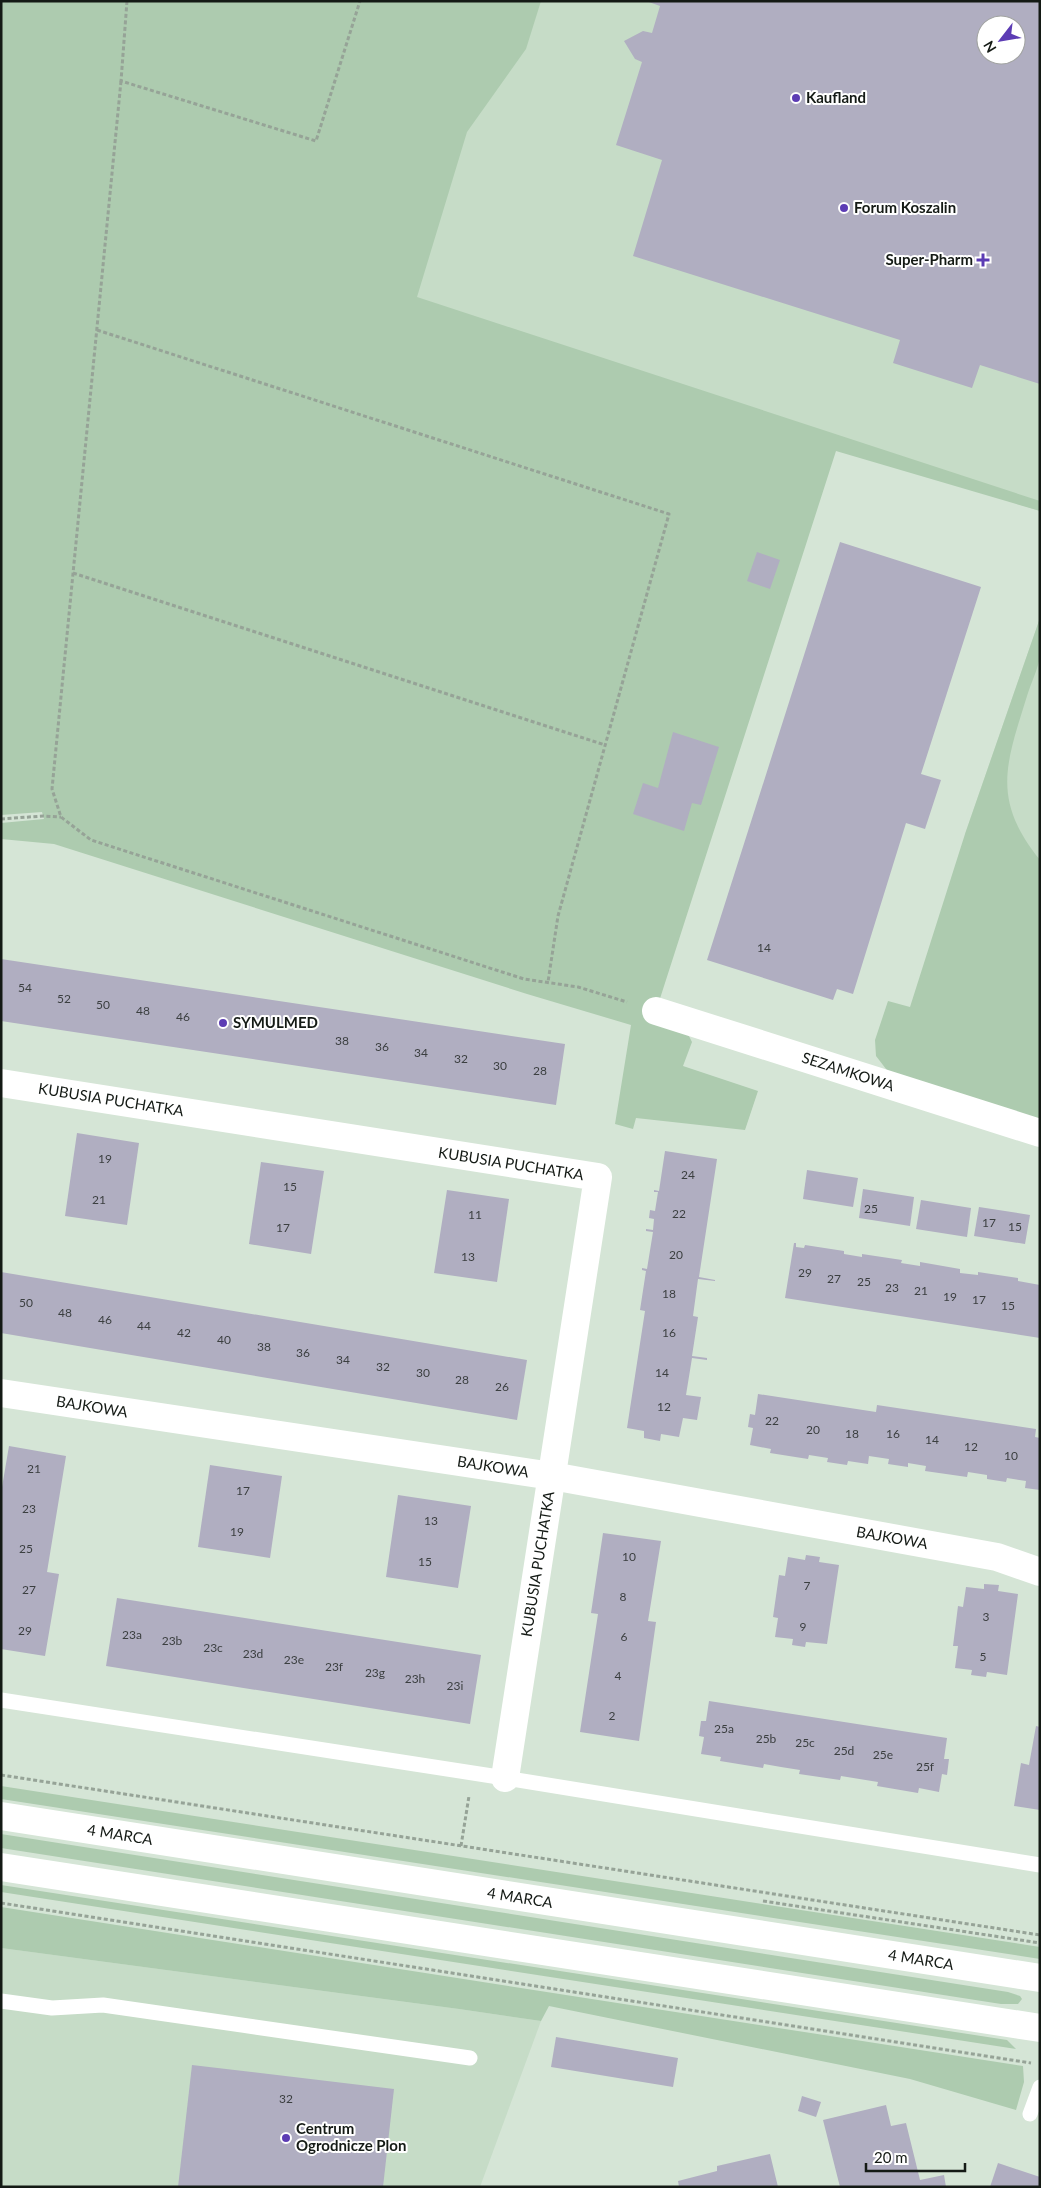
<svg xmlns="http://www.w3.org/2000/svg" width="1041" height="2188" font-family="Lato,sans-serif">
	<rect width="100%" height="100%" fill="#d5e5d6"/>
	<g fill="#c6dcc7" fill-rule="evenodd">
		<path d="M 490,1 L 1040,1 L 1040,511 L 394,306 ZM 986,25 L 1016,25 L 1016,55 L 986,55 Z"/>
		<polygon points="1040,618 1040,943 965,834"/>
		<polygon points="1,1948 459,2009 541,2021 480,2187 1,2187"/>
	</g>
	<g fill="#adcbaf">
		<polygon points="1,1 541,1 526,49 467,132 417,297 1040,501 1040,511 836,451 656,1011 687,1032 692,1042 683,1066 758,1091 745,1130 636,1118 633,1129 615,1124 631,1025 527,994 54,844 1,839 1,823 44,819 42,812 1,815"/>
		<path d="M 1040,618 C 1040,630 1041,643 1040,656 C 1038,669 1031,683 1027,696 C 1006,764 991,799 1040,860 L 1040,1124 L 893,1078 L 876,1056 L 875,1040 L 888,1001 L 910,1007 L 965,834 Z"/>
		<polygon points="1,1786 1040,1947 1040,1959 1,1799"/>
		<polygon points="1,1834 1008,1992 1020,1996 1022,1999 1018,2004 1001,2004 1,1848"/>
		<polygon points="1,1885 1007,2040 1016,2049 1,1892"/>
		<polygon points="1,1907 1023,2066 1024,2082 1016,2110 910,2079 549,2006 541,2021 459,2009 1,1948"/>
	</g>
	<g fill="#b0aec1" fill-rule="evenodd">
		<path d="M 646,1 L 1040,1 L 1040,384 L 980,365 L 972,388 L 893,363 L 900,340 L 633,256 L 662,160 L 616,145 L 642,62 L 635,59 L 624,41 L 643,31 L 652,33 L 660,6 ZM 986,25 L 1016,25 L 1016,55 L 986,55 Z"/>
		<polygon points="840,542 981,587 921,774 941,780 925,829 906,823 853,994 837,989 833,1000 707,960"/>
		<polygon points="757,552 780,560 770,589 747,581"/>
		<polygon points="673,732 719,747 701,805 692,803 684,831 633,814 643,783 658,788"/>
		<polygon points="1,959 565,1044 556,1105 1,1021"/>
		<polygon points="77,1133 139,1143 127,1225 65,1216"/>
		<polygon points="665,1151 717,1159 699,1277 715,1280 715,1281 698,1279 693,1316 698,1317 692,1356 707,1358 707,1360 692,1358 686,1395 701,1397 697,1420 683,1418 679,1437 661,1434 660,1441 644,1438 644,1431 627,1428 645,1311 640,1310 646,1271 642,1270 642,1268 647,1269 653,1232 646,1231 646,1229 653,1230 654,1219 649,1218 650,1210 655,1211 658,1192 654,1192 654,1190 659,1191"/>
		<polygon points="261,1162 324,1171 311,1254 249,1244"/>
		<polygon points="807,1170 858,1178 853,1207 803,1199"/>
		<polygon points="863,1189 914,1197 910,1226 859,1218"/>
		<polygon points="447,1190 509,1199 497,1282 434,1273"/>
		<polygon points="921,1200 971,1208 967,1237 916,1229"/>
		<polygon points="979,1207 1030,1215 1025,1244 974,1236"/>
		<polygon points="794,1243 796,1243 796,1247 804,1248 805,1245 844,1251 844,1254 862,1257 862,1254 902,1260 901,1263 920,1266 920,1262 960,1269 960,1273 978,1275 978,1272 1018,1278 1018,1281 1040,1285 1040,1338 785,1298"/>
		<polygon points="1,1272 527,1360 517,1420 1,1333"/>
		<polygon points="758,1394 876,1412 877,1405 1036,1429 1035,1437 1040,1438 1040,1490 1025,1488 1026,1481 1007,1478 1006,1482 987,1479 987,1475 968,1472 967,1477 925,1471 926,1466 908,1463 908,1467 888,1464 889,1459 869,1456 868,1464 848,1461 847,1465 827,1462 828,1458 809,1455 808,1459 770,1453 771,1449 750,1445 753,1428 748,1427 750,1414 755,1415"/>
		<polygon points="9,1446 66,1456 47,1572 59,1574 45,1656 1,1649 1,1493"/>
		<polygon points="210,1465 282,1476 270,1558 198,1547"/>
		<polygon points="398,1495 471,1506 458,1588 386,1577"/>
		<polygon points="603,1533 661,1541 648,1621 656,1622 639,1741 580,1732 598,1614 591,1613"/>
		<polygon points="806,1555 820,1557 819,1562 839,1565 827,1644 806,1642 805,1647 792,1645 793,1639 775,1637 778,1618 773,1617 779,1575 785,1576 788,1557 805,1560"/>
		<polygon points="984,1584 999,1585 998,1591 1018,1594 1007,1675 987,1672 986,1677 971,1675 972,1670 955,1668 958,1646 953,1646 958,1606 963,1607 966,1587 984,1589"/>
		<polygon points="117,1598 481,1655 470,1724 106,1666"/>
		<polygon points="709,1701 947,1738 944,1759 949,1759 947,1775 942,1774 939,1792 919,1788 918,1793 877,1786 878,1782 841,1776 840,1780 799,1774 800,1770 781,1767 764,1764 763,1768 720,1761 721,1757 701,1754 704,1737 699,1736 701,1721 706,1721"/>
		<polygon points="1036,1726 1040,1727 1040,1810 1014,1806 1021,1763 1029,1765"/>
		<polygon points="556,2037 678,2058 673,2087 551,2067"/>
		<polygon points="192,2065 394,2089 383,2187 178,2187"/>
		<polygon points="802,2096 821,2102 816,2117 798,2111"/>
		<polygon points="886,2105 891,2126 906,2123 920,2180 944,2175 946,2187 840,2187 823,2120"/>
		<polygon points="770,2154 778,2187 679,2187 678,2181 717,2171 717,2166"/>
		<polygon points="998,2163 1040,2177 1040,2187 990,2187"/>
	</g>
	<g fill="none" stroke-linecap="round" stroke-linejoin="round">
		<g stroke="#96a397" stroke-width="3" stroke-dasharray="4 2.5" stroke-linecap="butt">
			<polyline points="127,1 121,81 316,141 360,1"/>
			<polyline points="121,81 52,789 61,817 91,840 524,979 578,987 627,1002"/>
			<polyline points="97,330 669,514 558,916 548,982"/>
			<polyline points="73,573 605,745"/>
			<polyline points="1,819 43,816 61,817"/>
			<polyline points="1,1775 1040,1935"/>
			<polyline points="461,1846 469,1796"/>
			<polyline points="763,1901 1040,1943"/>
			<polyline points="1,1903 1031,2063"/>
		</g>
		<g stroke="#fff" stroke-width="15">
			<polyline points="1,1700 505,1778 1040,1865"/>
			<polyline points="1,2001 52,2008 103,2005 470,2058"/>
			<polyline points="1030,2114 1040,2087"/>
		</g>
		<g stroke="#fff" stroke-width="28">
			<polyline points="656,1011 1040,1133"/>
			<polyline points="1,1083 598,1177 505,1778"/>
			<polyline points="1,1393 552,1476 997,1557 1040,1572"/>
		</g>
		<g stroke="#fff" stroke-width="28">
			<polyline points="1,1816 1040,1978"/>
			<polyline points="1,1867 1040,2028"/>
		</g>
	</g>
	<g fill="#5c3cb4" stroke="#fff" stroke-width="2">
		<circle cx="796" cy="98" r="5"/>
		<circle cx="844" cy="208" r="5"/>
		<path d="M980.5 252.5h5v5h5v5h-5v5h-5v-5h-5v-5h5z"/>
		<circle cx="223" cy="1023" r="5"/>
		<circle cx="286" cy="2138" r="5"/>
	</g>
	<g text-anchor="middle" stroke-width="4" stroke-linejoin="round" paint-order="stroke">
		<g font-size="12" fill="#3b3f40">
			<text x="764" y="952">14</text>
			<text x="25" y="992">54</text>
			<text x="64" y="1003">52</text>
			<text x="103" y="1009">50</text>
			<text x="143" y="1015">48</text>
			<text x="183" y="1021">46</text>
			<text x="342" y="1045">38</text>
			<text x="382" y="1051">36</text>
			<text x="421" y="1057">34</text>
			<text x="461" y="1063">32</text>
			<text x="500" y="1070">30</text>
			<text x="540" y="1075">28</text>
			<text x="105" y="1163">19</text>
			<text x="688" y="1179">24</text>
			<text x="290" y="1191">15</text>
			<text x="99" y="1204">21</text>
			<text x="871" y="1213">25</text>
			<text x="679" y="1218">22</text>
			<text x="475" y="1219">11</text>
			<text x="989" y="1227">17</text>
			<text x="1015" y="1231">15</text>
			<text x="283" y="1232">17</text>
			<text x="676" y="1259">20</text>
			<text x="468" y="1261">13</text>
			<text x="805" y="1277">29</text>
			<text x="834" y="1283">27</text>
			<text x="864" y="1286">25</text>
			<text x="892" y="1292">23</text>
			<text x="921" y="1295">21</text>
			<text x="669" y="1298">18</text>
			<text x="950" y="1301">19</text>
			<text x="979" y="1304">17</text>
			<text x="26" y="1307">50</text>
			<text x="1008" y="1310">15</text>
			<text x="65" y="1317">48</text>
			<text x="105" y="1324">46</text>
			<text x="144" y="1330">44</text>
			<text x="184" y="1337">42</text>
			<text x="669" y="1337">16</text>
			<text x="224" y="1344">40</text>
			<text x="264" y="1351">38</text>
			<text x="303" y="1357">36</text>
			<text x="343" y="1364">34</text>
			<text x="383" y="1371">32</text>
			<text x="423" y="1377">30</text>
			<text x="662" y="1377">14</text>
			<text x="462" y="1384">28</text>
			<text x="502" y="1391">26</text>
			<text x="664" y="1411">12</text>
			<text x="772" y="1425">22</text>
			<text x="813" y="1434">20</text>
			<text x="852" y="1438">18</text>
			<text x="893" y="1438">16</text>
			<text x="932" y="1444">14</text>
			<text x="971" y="1451">12</text>
			<text x="1011" y="1460">10</text>
			<text x="34" y="1473">21</text>
			<text x="243" y="1495">17</text>
			<text x="29" y="1513">23</text>
			<text x="431" y="1525">13</text>
			<text x="237" y="1536">19</text>
			<text x="26" y="1553">25</text>
			<text x="629" y="1561">10</text>
			<text x="425" y="1566">15</text>
			<text x="807" y="1590">7</text>
			<text x="29" y="1594">27</text>
			<text x="623" y="1601">8</text>
			<text x="986" y="1621">3</text>
			<text x="803" y="1631">9</text>
			<text x="25" y="1635">29</text>
			<text x="132" y="1639">23a</text>
			<text x="624" y="1641">6</text>
			<text x="172" y="1645">23b</text>
			<text x="213" y="1652">23c</text>
			<text x="253" y="1658">23d</text>
			<text x="983" y="1661">5</text>
			<text x="294" y="1664">23e</text>
			<text x="334" y="1671">23f</text>
			<text x="375" y="1677">23g</text>
			<text x="618" y="1680">4</text>
			<text x="415" y="1683">23h</text>
			<text x="455" y="1690">23i</text>
			<text x="612" y="1720">2</text>
			<text x="724" y="1733">25a</text>
			<text x="766" y="1743">25b</text>
			<text x="805" y="1747">25c</text>
			<text x="844" y="1755">25d</text>
			<text x="883" y="1759">25e</text>
			<text x="925" y="1771">25f</text>
			<text x="286" y="2103">32</text>
		</g>
		<g font-size="15" font-weight="bold" fill="#141a15" stroke="#fff" text-anchor="start">
			<text x="806" y="103">Kaufland</text>
			<text x="854" y="213">Forum Koszalin</text>
			<text x="973" y="265" text-anchor="end">Super-Pharm</text>
			<text x="233" y="1028">SYMULMED</text>
			<text x="296" y="2134">Centrum<tspan x="296" dy="17">Ogrodnicze Plon</tspan></text>
		</g>
		<g font-size="15" fill="#141a15" stroke="#fff">
			<text transform="translate(848 1072) rotate(18)" y="5">SEZAMKOWA</text>
			<text transform="translate(111 1100) rotate(9)" y="5">KUBUSIA PUCHATKA</text>
			<text transform="translate(511 1164) rotate(9)" y="5">KUBUSIA PUCHATKA</text>
			<text transform="translate(92 1407) rotate(9)" y="5">BAJKOWA</text>
			<text transform="translate(493 1467) rotate(9)" y="5">BAJKOWA</text>
			<text transform="translate(892 1538) rotate(10)" y="5">BAJKOWA</text>
			<text transform="translate(538 1564) rotate(-81)" y="5">KUBUSIA PUCHATKA</text>
			<text transform="translate(120 1835) rotate(9)" y="5">4 MARCA</text>
			<text transform="translate(520 1898) rotate(9)" y="5">4 MARCA</text>
			<text transform="translate(921 1960) rotate(9)" y="5">4 MARCA</text>
		</g>
	</g>
	<rect width="1041" height="2188" fill="none" stroke="#141a15" stroke-width="5"/>
	<g transform="translate(1001 40) rotate(239)"><circle r="24" fill="#ffffff" stroke="#a1a3a1"/>
	<path d="M0-4L9 19L0 12L-9 19Z" fill="#5c3cb4"/>
	<text y="-8" font-size="14" font-weight="bold" text-anchor="middle" fill="#141a15">N</text>
	</g>
	<path d="M866 2163v8h99v-8" fill="none" stroke="#141a15" stroke-width="2.5"/>
	<text x="874" y="2163" font-size="15" fill="#141a15" stroke="#ffffff" stroke-width="4" paint-order="stroke">20 m</text>
</svg>
